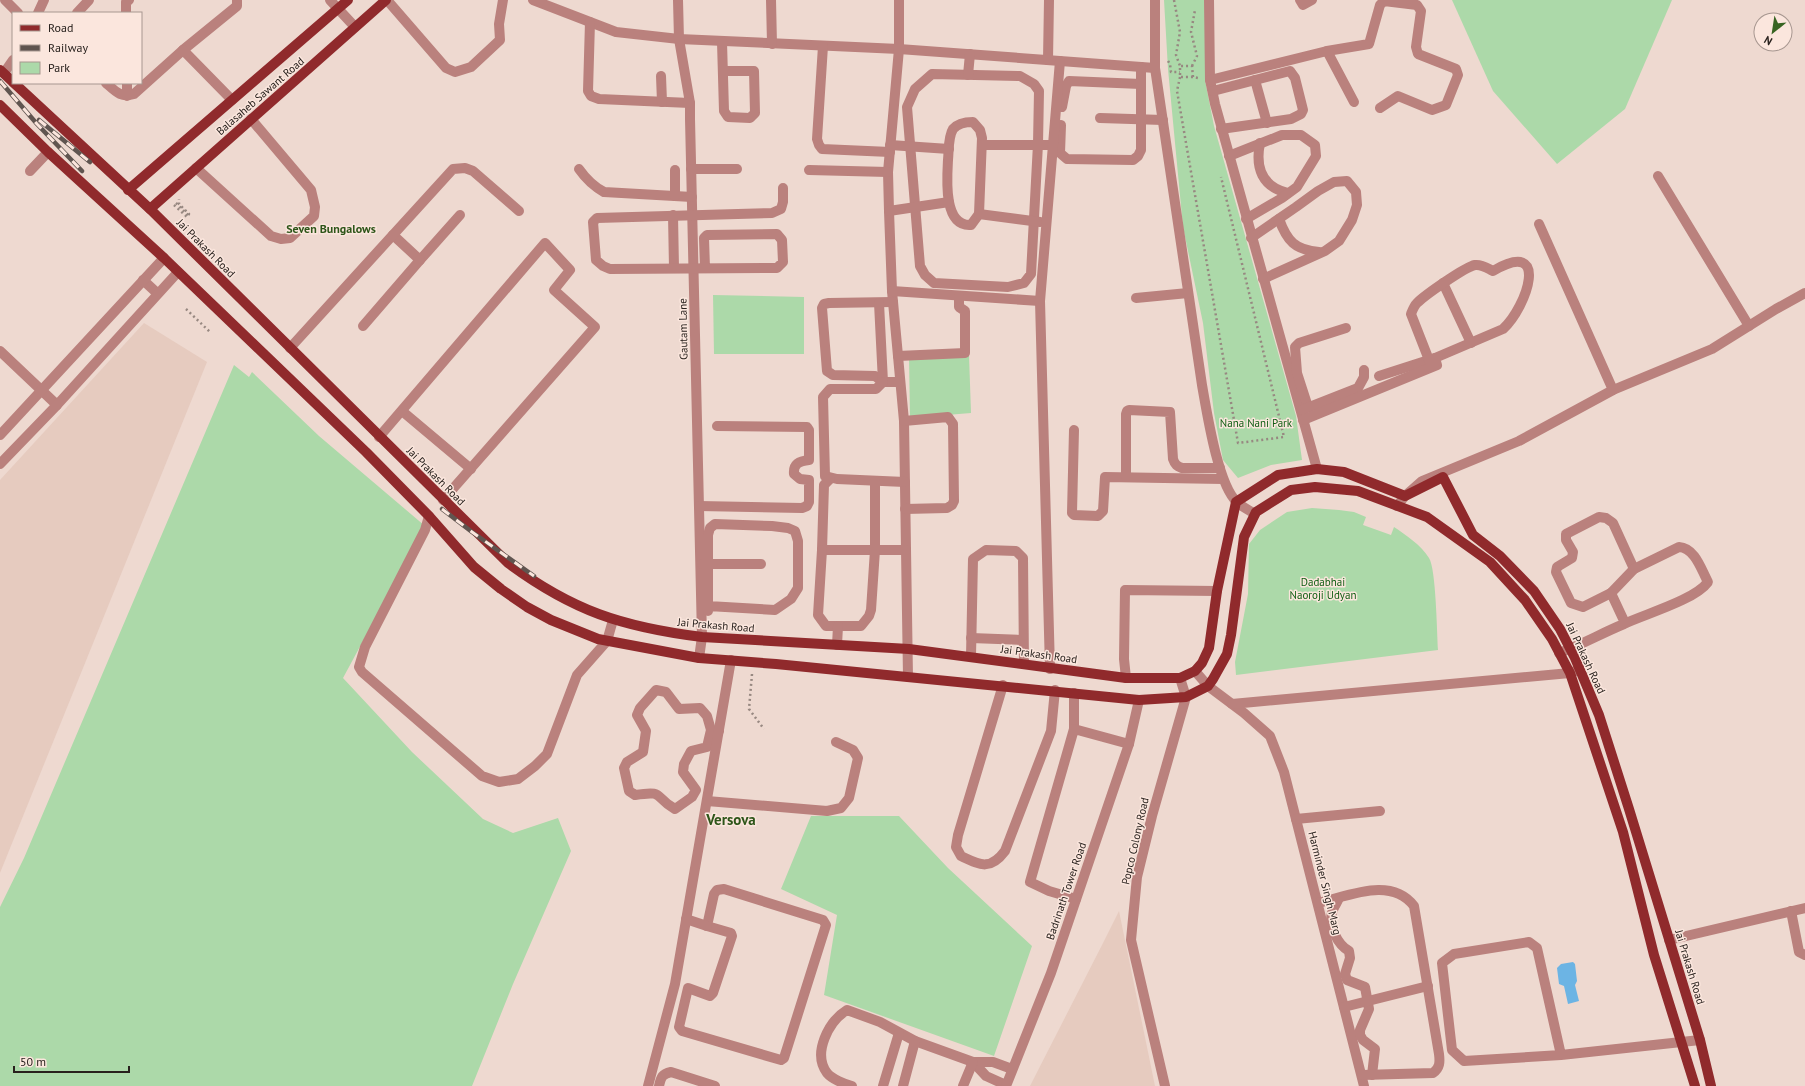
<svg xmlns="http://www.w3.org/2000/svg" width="1805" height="1086" font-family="'PT Sans',sans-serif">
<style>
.built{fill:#e6cbbf}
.green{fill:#acd9a9}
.water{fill:#6cb4e4}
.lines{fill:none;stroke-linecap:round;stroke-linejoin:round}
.path{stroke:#978881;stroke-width:2.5;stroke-dasharray:2 3;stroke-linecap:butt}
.minor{stroke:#ba817d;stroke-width:10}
.major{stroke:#902a2c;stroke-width:10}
.rail-casing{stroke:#605550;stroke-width:4.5}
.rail{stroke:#fbe6dd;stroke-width:3;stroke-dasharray:9;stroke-linecap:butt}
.labels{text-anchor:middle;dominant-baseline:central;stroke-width:3;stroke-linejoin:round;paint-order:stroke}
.street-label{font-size:11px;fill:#28211d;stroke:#fbe6dd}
.park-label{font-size:11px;fill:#0d5d11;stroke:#fbe6dd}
.neighbourhood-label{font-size:12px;font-weight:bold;fill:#2d5519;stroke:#fbe6dd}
.district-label{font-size:15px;font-weight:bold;fill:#2d5519;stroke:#fbe6dd}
</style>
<rect width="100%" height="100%" fill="#eed9d0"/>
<g class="built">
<polygon points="144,323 207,362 0,873 0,480"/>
<polygon points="1119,911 1155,1086 1030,1086 1101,947"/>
</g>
<g class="green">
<polygon points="1164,0 1206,0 1205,80 1214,126 1296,416 1302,460 1271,465 1238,478 1223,460 1214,413 1203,323 1183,227 1168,69"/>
<polygon points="1452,0 1672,0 1625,109 1557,164 1493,91"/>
<polygon points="713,295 804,297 804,354 714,354"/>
<polygon points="969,355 971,413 910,418 909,356"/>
<polygon points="234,365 249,377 252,372 319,436 425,526 343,678 412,752 483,819 513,833 558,818 571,851 513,984 472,1086 0,1086 0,907 24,858"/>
<path d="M 1312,508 L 1339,510 L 1354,512 L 1366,517 L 1363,525 L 1391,535 L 1394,527 C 1406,535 1421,545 1429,558 C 1436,568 1437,634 1438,650 L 1236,675 L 1235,662 L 1248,594 L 1249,544 L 1260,530 L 1287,512 Z"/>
<polygon points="811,816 899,816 948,868 1032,946 994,1056 824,995 837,915 781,889"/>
</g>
<polygon class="water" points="1573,962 1575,964 1577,981 1575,985 1579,1001 1568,1004 1564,986 1559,984 1557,968 1561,964"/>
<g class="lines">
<g class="path">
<polyline points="1174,0 1180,32 1176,55 1180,66"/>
<polyline points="1168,61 1170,64 1171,72 1180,72"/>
<polyline points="1192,66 1197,56 1191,32 1195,10"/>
<polyline points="1180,77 1177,91 1238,443 1284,437 1221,177"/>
<polyline points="1193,77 1192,66 1180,66 1180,77 1193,77 1198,78"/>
<polyline points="176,203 188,215"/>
<polyline points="174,205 187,217 189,214 179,204 179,199"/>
<polyline points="186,309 210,332"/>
<polyline points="752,674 749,709 764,729"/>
</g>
<g class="minor">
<polyline points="5,0 18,13"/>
<polyline points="330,0 355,27"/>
<polyline points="387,0 446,68 455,72 471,67 500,40 499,24 503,0"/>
<polyline points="533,0 616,32 679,39 899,49 1155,68"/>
<polyline points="678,0 679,39 690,103 690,119 702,637 699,658"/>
<polyline points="771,0 772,44"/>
<polyline points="899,0 899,49 888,172 889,211 892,291 904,421 908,677"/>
<path d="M 1155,0 L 1155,68 L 1202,385 C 1207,413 1218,485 1237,502 C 1242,507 1249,510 1255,514"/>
<polyline points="1209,0 1210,80 1215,104 1317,469"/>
<polyline points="1300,0 1303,5 1312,0"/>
<polyline points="38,13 44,0"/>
<polyline points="77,13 89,0"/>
<polyline points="126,13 126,2 129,0"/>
<polyline points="590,22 588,91 591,96 599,99 690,103"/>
<polyline points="722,42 724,111 728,117 750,118 755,113 754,71 723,71"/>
<polyline points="823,46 817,139 819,145 822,149 890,152"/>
<polyline points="183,50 237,6 237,0"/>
<polyline points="1327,51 1354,102"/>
<polyline points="1048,60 1049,0"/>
<polyline points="4,73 13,60"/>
<polygon points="932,74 1020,76 1034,84 1039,91 1038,144 1031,274 1024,283 1008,287 934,283 925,275 920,266 907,107 915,89"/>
<polyline points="968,75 970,54"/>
<polyline points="661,76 662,102"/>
<polyline points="1210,80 1327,51 1369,44 1380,5 1384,1 1417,5 1421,11 1416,47 1418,54 1456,69 1458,75 1446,105 1432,110 1398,96 1380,108"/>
<polyline points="1255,80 1267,123"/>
<path d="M 106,83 C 116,92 121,98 134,94 L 183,50 L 232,100"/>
<polyline points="127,83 127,96"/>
<polyline points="1213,91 1290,71 1295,78 1303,110 1301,114 1291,119 1221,129"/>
<polyline points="1062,107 1066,86 1069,81 1141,84"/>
<polyline points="1100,118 1163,120"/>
<path d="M 973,122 L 980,130 L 982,138 L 979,214 L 971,225 C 943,227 947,178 948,160 C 949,150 948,137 953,129 C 958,123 966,122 973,122 Z"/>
<polyline points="1061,125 1060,153 1067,159 1133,160 1138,156 1141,150 1141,67"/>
<path d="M 1260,143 C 1255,168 1262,187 1288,193"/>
<polyline points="890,145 949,149"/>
<polyline points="982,145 1053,145"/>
<polyline points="1229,156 1282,135 1301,135 1315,145 1316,156 1297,187 1282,198 1246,219"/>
<polyline points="196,168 271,236 281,239 290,238 314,216 315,207 311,190 251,119"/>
<path d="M 579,169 C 586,179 593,186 604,192 L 692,197"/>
<polyline points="691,169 737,169"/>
<polyline points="809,170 888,172"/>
<polyline points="30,171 48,152"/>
<polyline points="1658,176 1749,326"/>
<polyline points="675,196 675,170"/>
<polyline points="889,211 949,202"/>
<polyline points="979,214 1040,222"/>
<polyline points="673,215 674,268"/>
<path d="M 1279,219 C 1287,241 1295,250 1319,252"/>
<polyline points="1539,224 1613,390"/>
<polyline points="393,235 420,260 460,215"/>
<polyline points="1251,238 1296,207 1318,191 1334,182 1347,181 1356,192 1357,205 1352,220 1339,241 1325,251 1263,279"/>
<polyline points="705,268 704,238 707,235 777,234 782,240 783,262 777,268 610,269 603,266 596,260 593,222 597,218 772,213 781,209 783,202 783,188"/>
<polyline points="143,280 157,293"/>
<polyline points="1443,283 1471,343"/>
<polyline points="892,291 1040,301"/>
<polyline points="1136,298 1188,293"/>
<polyline points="893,302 829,303 824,304 822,308 827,371 833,375 875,376 883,382 900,382"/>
<polyline points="879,303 883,382"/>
<polyline points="363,326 420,260"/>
<polyline points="290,348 453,169 465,168 473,171 519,211"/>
<polyline points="0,351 57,405"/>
<polyline points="898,356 965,353 965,311 959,307 959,296"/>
<polyline points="1379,376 1435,358"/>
<polyline points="883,382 876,389 830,389 823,397 825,476 837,479 905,482"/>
<polyline points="1308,407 1297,373 1295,347 1299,343 1346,328"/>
<polyline points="1302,410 1358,388 1364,377 1364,370"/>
<polyline points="402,411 471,469"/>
<path d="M 1303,420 L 1437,365 L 1435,358 L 1503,329 C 1527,307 1551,237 1493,271 C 1487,268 1482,264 1475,265 C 1465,267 1425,295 1417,303 C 1414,306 1413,309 1411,314 L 1429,360"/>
<polyline points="904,421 948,417 953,424 954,501 952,505 947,508 905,509"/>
<polyline points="1074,430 1072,513 1074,515 1098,516 1103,511 1105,477 1223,479"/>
<polyline points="0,435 164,258"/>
<polyline points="379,437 545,243 570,270 554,290 595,327 443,500"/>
<polyline points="0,464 57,405 178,272"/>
<path d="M 1126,477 L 1126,414 L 1127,411 L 1129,410 L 1170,412 L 1173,459 C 1175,465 1177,466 1182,468 L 1220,468"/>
<polyline points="830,479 824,485 822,550 906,550"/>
<path d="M 699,506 L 802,508 L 807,506 L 809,502 L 809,480 L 800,479 L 794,474 C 793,464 799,461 809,460 L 809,430 L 807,427 L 717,426"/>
<polyline points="1397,506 1405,496 1422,481 1519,441 1613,390 1712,349 1776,309 1805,293"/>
<polyline points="429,516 425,530 365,647 359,667 362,672 482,776 499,782 518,779 535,766 547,754 577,675 607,641 613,620"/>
<polyline points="822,550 818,615 826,626 861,626 869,616 871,610 875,550 875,481"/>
<polyline points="702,564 761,564"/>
<polyline points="1611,593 1583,607 1571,603 1556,572 1557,567 1572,558 1573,552 1566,540 1566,534 1599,517 1606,518 1613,523 1634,569"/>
<polyline points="708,611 708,535 710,528 715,524 772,526 788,528 795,531 798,541 798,588 791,599 775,610 708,606"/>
<polyline points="971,638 1023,640"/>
<polyline points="837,645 838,626"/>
<path d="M 1559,653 C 1581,645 1602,633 1624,624 C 1645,614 1695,600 1708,582 C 1701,569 1695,548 1679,547 L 1634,569 L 1611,593 L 1625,623"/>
<polyline points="971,656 973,559 986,550 1016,551 1023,558 1024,664"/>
<polyline points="1050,669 1040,301 1060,61"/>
<polyline points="1195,671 1208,686 1244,713 1270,736 1284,772 1364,1086"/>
<polyline points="1126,678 1124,659 1125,590 1217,591"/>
<path d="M 1003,685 L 958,835 L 956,847 L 961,856 C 980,865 990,871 1005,851 L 1051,731 L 1055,690"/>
<polyline points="1074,693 1074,729"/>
<polyline points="1232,704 1570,673 1578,670"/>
<path d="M 711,730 L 707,747 L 691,751 L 684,764 L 683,772 L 696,790 L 692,797 L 675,809 C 653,797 666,790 635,795 L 629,791 L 624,768 L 627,762 L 643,752 L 646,731 L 637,715 L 640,708 L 656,690 L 666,692 L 679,709 L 700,708 L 707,716 L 711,730 L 719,731"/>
<polyline points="707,801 827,811 841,808 849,798 858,758 853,750 836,742"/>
<polyline points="1296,819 1380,811"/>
<polygon points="724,889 823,920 826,925 784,1058 781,1060 682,1031 679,1027 688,988 710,996 713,993 732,936 731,933 707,926 714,894 717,890"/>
<path d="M 1339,898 C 1337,903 1333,908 1332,913 C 1328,926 1338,945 1349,951 L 1350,958 L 1345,974 L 1347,980 L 1365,987 L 1369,1009 L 1360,1030 L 1360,1035 L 1363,1040 L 1375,1049 L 1372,1075"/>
<polyline points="1076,899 1049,891 1030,882 1074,729 1129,744"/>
<path d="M 1318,903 C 1349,896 1391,876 1414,906 L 1439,1054 C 1440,1062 1440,1068 1433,1073 L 1362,1075"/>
<polyline points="1791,911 1799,952 1805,955"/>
<polyline points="686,919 707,926"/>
<polyline points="1669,940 1805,908"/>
<polyline points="1344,1007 1428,986"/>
<polyline points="1561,1055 1537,948 1529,942 1454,954 1442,963 1452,1050 1464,1061 1561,1055 1700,1040"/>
<polyline points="973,1062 986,1076 1006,1085"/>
<polyline points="648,1086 675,984 731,660"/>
<path d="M 659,1086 C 661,1077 662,1074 671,1072 L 715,1086"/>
<path d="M 852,1086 C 844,1084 832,1079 827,1073 C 812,1053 829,1021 847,1010 L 880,1022 L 915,1041 L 973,1062 L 993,1062 L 1012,1069"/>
<polyline points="883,1086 899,1033"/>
<polyline points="903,1086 915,1041"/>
<polyline points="963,1086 973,1062"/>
<polyline points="1006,1086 1051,973 1129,744 1139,700"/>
<polyline points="1165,1086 1131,940 1137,877 1152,816 1186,697 1180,678"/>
</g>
<g class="major">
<polyline points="0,70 13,82"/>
<path d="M 14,83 L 150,209 L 508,563 C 573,611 622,627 702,637 L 909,649 L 1126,678 L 1180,678 L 1195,671 L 1202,663 L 1209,648 L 1217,591 L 1236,502 L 1278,475 L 1317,469 L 1344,472 L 1405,496 L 1443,477 L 1473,535 L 1500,556 L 1534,591 L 1560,629 L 1575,658 L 1599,715 L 1629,809 L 1700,1040 L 1711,1086"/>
<polyline points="0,105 48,152 164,258 366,452 429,516 474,567 501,589 527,607 551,620 598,639 699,658 776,664 1139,700 1186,697 1208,686 1213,679 1227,654 1231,635 1244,537 1256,512 1291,490 1315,487 1358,491 1427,517 1490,562 1525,600 1552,639 1570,673 1623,832 1654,955 1695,1086"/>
<polyline points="128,190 348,0"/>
<polyline points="150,209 386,0"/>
</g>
<g class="rail-casing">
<g id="rail">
<polyline points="0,81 37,124 82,171"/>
<polyline points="39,120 90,162"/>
<polyline points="442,509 472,532 534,576"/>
</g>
</g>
<use href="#rail" class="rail"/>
</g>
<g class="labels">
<g class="street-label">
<text transform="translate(260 96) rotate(-41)">Balasaheb Sawant Road</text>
<text transform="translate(206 248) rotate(45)">Jai Prakash Road</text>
<text transform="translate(683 329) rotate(-91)">Gautam Lane</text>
<text transform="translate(436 476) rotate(45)">Jai Prakash Road</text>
<text transform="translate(716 625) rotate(5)">Jai Prakash Road</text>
<text transform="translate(1039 654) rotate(8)">Jai Prakash Road</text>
<text transform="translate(1586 658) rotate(65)">Jai Prakash Road</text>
<text transform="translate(1135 841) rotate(-77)">Popco Colony Road</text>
<text transform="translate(1325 883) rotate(76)">Harminder Singh Marg</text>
<text transform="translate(1066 891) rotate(-71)">Badrinath Tower Road</text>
<text transform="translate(1690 967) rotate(73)">Jai Prakash Road</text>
</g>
<g class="park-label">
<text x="1256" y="423">Nana Nani Park</text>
<text x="1323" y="582">Dadabhai<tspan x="1323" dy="13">Naoroji Udyan</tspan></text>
</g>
<g class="neighbourhood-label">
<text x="331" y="228">Seven Bungalows</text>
</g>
<g class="district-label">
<text x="731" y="819">Versova</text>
</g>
</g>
<rect x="12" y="12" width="130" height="72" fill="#fbe6dd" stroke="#a79790"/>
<rect x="20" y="25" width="20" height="6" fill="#902a2c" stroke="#a79790"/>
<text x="48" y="32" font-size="12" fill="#28211d">Road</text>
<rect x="20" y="45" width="20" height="6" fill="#605550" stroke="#a79790"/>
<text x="48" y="52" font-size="12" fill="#28211d">Railway</text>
<rect x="20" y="62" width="20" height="12" fill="#acd9a9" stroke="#a79790"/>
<text x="48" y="72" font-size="12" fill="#28211d">Park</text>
<g transform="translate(1773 32) rotate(210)"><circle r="19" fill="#fbe6dd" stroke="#a79790"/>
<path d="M0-3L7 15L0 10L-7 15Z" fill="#386422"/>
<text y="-6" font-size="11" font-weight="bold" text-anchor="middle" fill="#28211d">N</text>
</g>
<path d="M14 1066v6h115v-6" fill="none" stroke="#28211d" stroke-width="2"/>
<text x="20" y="1066" font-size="12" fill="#28211d" stroke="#fbe6dd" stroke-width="3" paint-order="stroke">50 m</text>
</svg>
